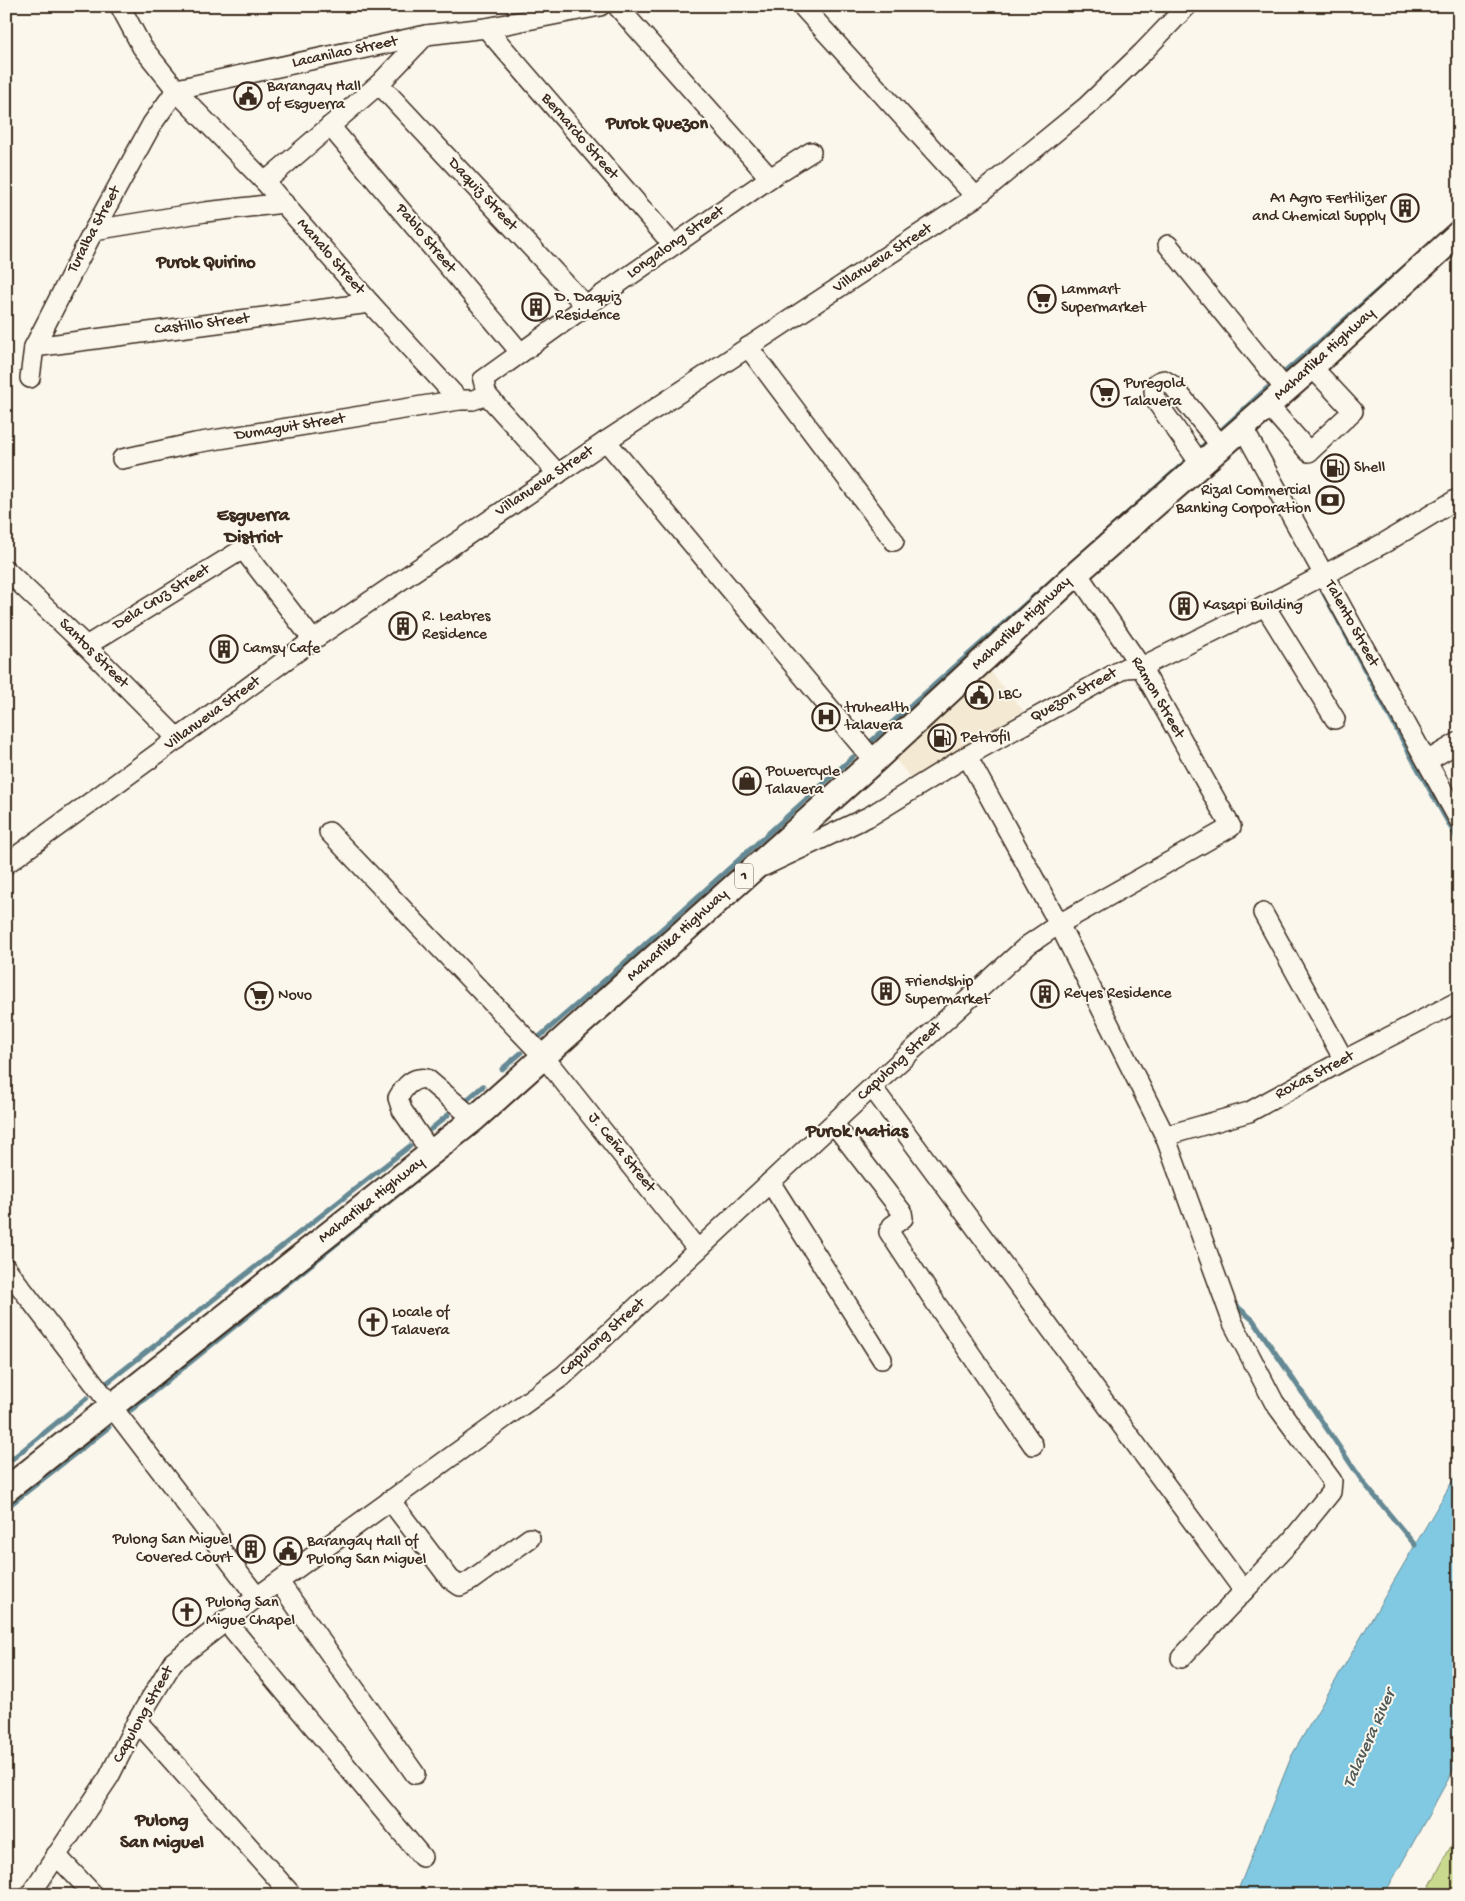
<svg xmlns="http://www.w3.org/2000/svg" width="1465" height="1901" font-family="'Gochi Hand',sans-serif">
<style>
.built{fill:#f4ead4}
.green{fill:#c9da8f;stroke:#828256}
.water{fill:#81c9e2;stroke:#658994}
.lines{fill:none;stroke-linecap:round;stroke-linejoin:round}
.stream{stroke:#658994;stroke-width:5}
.minor-casing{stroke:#3b2a1e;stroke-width:22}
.major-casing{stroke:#3b2a1e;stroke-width:28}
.minor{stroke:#fbf7ec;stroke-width:19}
.major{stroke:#fbf7ec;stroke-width:24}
.labels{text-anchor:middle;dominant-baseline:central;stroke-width:4;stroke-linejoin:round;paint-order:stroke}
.shield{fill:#fbf7ec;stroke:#75685c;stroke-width:1}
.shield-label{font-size:15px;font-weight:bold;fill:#3b2a1e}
.street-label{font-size:16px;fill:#3b2a1e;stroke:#fbf7ec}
.poi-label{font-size:16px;fill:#3b2a1e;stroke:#fbf7ec;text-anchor:start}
.neighbourhood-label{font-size:18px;font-weight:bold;fill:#3b2a1e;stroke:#fbf7ec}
.water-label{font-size:18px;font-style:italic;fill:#505a59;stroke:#fbf7ec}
.quarter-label{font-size:19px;font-weight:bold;fill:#3b2a1e;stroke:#fbf7ec}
</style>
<rect width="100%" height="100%" fill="#fbf7ec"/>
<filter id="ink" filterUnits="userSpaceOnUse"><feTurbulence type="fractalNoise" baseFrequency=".02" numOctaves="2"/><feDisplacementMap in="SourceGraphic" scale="10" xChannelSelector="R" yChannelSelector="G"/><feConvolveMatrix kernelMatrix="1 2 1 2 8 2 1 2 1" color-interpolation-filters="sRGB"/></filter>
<g filter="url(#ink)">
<polygon class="built" points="990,671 1024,711 911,778 894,758"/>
<polygon class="green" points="1459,1831 1459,1895 1425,1895"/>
<polygon class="water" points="1456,1475 1459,1475 1459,1760 1384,1895 1236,1895 1292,1755"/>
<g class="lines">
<g class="stream">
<polyline points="1450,226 1459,218"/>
<polyline points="1285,372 1407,265"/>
<polyline points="1220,431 1267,388"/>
<polyline points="1201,448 1206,443"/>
<polyline points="1322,590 1412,758 1459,842"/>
<polyline points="869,743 1186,461"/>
<polyline points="538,1038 613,973 853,757"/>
<polyline points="502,1069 521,1053"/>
<polyline points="468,1099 483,1086"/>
<polyline points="431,1129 448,1115"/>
<polyline points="1232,1302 1253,1320 1363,1482 1415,1545"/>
<polyline points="108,1382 410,1146"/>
<polyline points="131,1410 459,1145"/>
<polyline points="6,1464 87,1398"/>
<polyline points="6,1508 109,1427"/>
</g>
<g class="minor-casing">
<g id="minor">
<polyline points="120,6 142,47 183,98 265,182 370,303 459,400 473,400 487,395 558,474"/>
<polyline points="617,6 770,178"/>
<polyline points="802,6 976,197"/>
<polyline points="486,28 673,245"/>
<polyline points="379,84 586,306"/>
<polyline points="330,126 520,352"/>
<polyline points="265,182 379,84 426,35 486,28 600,6"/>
<polyline points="94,230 205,212 284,203"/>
<polyline points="1168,245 1286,390"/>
<polyline points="34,347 370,303"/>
<polyline points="748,347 894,541"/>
<polyline points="30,378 34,347 94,230 152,124 177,89 426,35"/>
<polyline points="487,395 483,380 586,306 770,178 811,152"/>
<polyline points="1268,405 1309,452 1353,411 1312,367"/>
<polyline points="1243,428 1459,820"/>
<polyline points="606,441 874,761"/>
<polyline points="122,459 195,443 459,400"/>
<path d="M 1201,465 L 1156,401 C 1153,392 1152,382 1164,380 L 1172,385 L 1222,447"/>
<polyline points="6,570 86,646 178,739"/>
<polyline points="1265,606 1335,719"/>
<polyline points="86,646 243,549 313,640"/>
<polyline points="967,756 1059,924 1165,1136 1233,1323 1274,1402 1332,1481 1331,1492 1292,1540 1181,1658"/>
<polyline points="1427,761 1459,742"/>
<polyline points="329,832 544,1057 697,1249"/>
<polyline points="6,864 313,640 606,441 976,197 1087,106 1142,53 1187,6"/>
<polyline points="764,866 870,816 967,756 1125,668 1141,667 1265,606 1386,542 1459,498"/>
<polyline points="1263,913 1344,1060"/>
<polyline points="872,1087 1244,1591"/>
<polyline points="834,1124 902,1212 903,1218 892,1226 889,1232 935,1302 1033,1445"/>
<polyline points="1165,1136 1249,1112 1344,1060 1459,1001"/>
<path d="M 432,1154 L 402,1110 L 398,1098 C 404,1087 413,1076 427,1079 L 474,1119"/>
<polyline points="770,1182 882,1359"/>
<polyline points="6,1268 257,1597"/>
<polyline points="390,1500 450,1579 460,1586 470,1581 530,1538"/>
<polyline points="279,1582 415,1774"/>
<polyline points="225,1620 422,1857"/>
<polyline points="137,1721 292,1895"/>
<polyline points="56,1855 94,1895"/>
<polyline points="30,1895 109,1777 137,1721 173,1662 257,1597 564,1375 872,1087 1028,945 1059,924 1231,827 1141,667 1077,573"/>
</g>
</g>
<g class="major-casing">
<polyline id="major" points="6,1490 474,1119 874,761 1077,573 1312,367 1459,233"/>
</g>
<use href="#minor" class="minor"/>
<use href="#major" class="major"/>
</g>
</g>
<defs>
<g id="civic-ring" transform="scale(1.4375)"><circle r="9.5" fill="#fbf7ec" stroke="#3b2a1e" stroke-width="1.5"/><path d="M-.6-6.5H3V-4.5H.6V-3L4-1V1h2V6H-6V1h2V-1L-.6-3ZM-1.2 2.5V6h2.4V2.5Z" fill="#3b2a1e"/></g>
<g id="building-ring" transform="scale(1.4375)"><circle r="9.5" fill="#fbf7ec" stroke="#3b2a1e" stroke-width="1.5"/><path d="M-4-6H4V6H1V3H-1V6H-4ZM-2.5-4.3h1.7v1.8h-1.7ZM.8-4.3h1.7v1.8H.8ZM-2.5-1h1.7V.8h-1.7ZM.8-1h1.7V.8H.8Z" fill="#3b2a1e"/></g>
<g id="supermarket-ring" transform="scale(1.4375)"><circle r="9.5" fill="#fbf7ec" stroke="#3b2a1e" stroke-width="1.5"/><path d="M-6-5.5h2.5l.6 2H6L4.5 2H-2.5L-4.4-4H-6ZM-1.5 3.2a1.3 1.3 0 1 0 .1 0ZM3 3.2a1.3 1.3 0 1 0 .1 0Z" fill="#3b2a1e"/></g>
<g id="fuel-ring" transform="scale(1.4375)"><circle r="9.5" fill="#fbf7ec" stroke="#3b2a1e" stroke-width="1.5"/><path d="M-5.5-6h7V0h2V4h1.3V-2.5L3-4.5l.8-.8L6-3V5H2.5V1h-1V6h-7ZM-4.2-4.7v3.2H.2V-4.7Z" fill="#3b2a1e"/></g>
<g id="bank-ring" transform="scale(1.4375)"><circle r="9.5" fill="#fbf7ec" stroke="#3b2a1e" stroke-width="1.5"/><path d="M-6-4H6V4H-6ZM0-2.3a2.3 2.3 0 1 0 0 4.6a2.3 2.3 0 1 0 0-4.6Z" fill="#3b2a1e"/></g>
<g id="hospital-ring" transform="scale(1.4375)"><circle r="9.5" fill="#fbf7ec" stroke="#3b2a1e" stroke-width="1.5"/><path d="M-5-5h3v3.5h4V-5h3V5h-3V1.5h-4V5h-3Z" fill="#3b2a1e"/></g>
<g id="shop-ring" transform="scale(1.4375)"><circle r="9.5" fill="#fbf7ec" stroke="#3b2a1e" stroke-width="1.5"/><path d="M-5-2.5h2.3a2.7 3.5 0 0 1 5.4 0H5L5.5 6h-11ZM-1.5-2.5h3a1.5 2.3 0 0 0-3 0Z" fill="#3b2a1e"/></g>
<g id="church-ring" transform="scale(1.4375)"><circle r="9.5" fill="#fbf7ec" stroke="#3b2a1e" stroke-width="1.5"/><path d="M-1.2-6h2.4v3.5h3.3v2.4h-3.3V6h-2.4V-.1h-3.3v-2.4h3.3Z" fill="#3b2a1e"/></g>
</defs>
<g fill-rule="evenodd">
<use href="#civic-ring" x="248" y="96"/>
<use href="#building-ring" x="1405" y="208"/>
<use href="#supermarket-ring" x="1042" y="299"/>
<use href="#building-ring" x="536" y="307"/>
<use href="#supermarket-ring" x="1105" y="393"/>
<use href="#fuel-ring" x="1335" y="468"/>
<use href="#bank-ring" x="1330" y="500"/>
<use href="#building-ring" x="1184" y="606"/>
<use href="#building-ring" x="403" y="626"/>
<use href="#building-ring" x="224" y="649"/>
<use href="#civic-ring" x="979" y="695"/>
<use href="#hospital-ring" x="826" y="717"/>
<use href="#fuel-ring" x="942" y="738"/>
<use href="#shop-ring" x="747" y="781"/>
<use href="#building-ring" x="886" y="991"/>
<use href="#building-ring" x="1045" y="994"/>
<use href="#supermarket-ring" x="259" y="996"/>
<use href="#church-ring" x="373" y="1322"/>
<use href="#building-ring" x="251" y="1549"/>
<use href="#civic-ring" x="288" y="1551"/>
<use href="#church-ring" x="187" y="1612"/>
</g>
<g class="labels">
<rect class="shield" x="735" y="863.5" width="18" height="25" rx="4"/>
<g class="shield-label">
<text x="744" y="876">1</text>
</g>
<g class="street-label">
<text transform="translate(345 53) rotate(-12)">Lacanilao Street</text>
<text transform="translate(579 137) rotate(49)">Bernardo Street</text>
<text transform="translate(482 195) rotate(47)">Daquiz Street</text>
<text transform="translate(95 230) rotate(-62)">Turalba Street</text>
<text transform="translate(425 239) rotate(50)">Pablo Street</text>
<text transform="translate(676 243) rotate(-35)">Longalong Street</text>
<text transform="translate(330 257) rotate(49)">Manalo Street</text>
<text transform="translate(883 259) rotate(-33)">Villanueva Street</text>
<text transform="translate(202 325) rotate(-7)">Castillo Street</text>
<text transform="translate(1325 355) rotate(-42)">Maharlika Highway</text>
<text transform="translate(290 428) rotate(-9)">Dumaguit Street</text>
<text transform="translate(545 482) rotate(-34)">Villanueva Street</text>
<text transform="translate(162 598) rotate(-32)">Dela Cruz Street</text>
<text transform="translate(1022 624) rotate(-43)">Maharlika Highway</text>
<text transform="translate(1351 624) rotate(61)">Talento Street</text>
<text transform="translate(93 654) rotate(45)">Santos Street</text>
<text transform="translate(1074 696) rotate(-29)">Quezon Street</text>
<text transform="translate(1157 698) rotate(60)">Ramon Street</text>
<text transform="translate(213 714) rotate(-36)">Villanueva Street</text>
<text transform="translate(678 936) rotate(-42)">Maharlika Highway</text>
<text transform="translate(900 1062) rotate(-43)">Capulong Street</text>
<text transform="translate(1315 1076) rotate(-28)">Roxas Street</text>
<text transform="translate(621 1153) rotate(51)">J. Ceña Street</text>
<text transform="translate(372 1201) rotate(-38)">Maharlika Highway</text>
<text transform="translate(603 1338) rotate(-42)">Capulong Street</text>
<text transform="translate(144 1715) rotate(-61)">Capulong Street</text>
</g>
<g class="poi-label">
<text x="267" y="87">Barangay Hall<tspan x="267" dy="18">of Esguerra</tspan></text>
<text x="1386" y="199" text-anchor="end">A1 Agro Fertilizer<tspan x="1386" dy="18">and Chemical Supply</tspan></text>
<text x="1061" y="290">Lammart<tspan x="1061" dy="18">Supermarket</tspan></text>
<text x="555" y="298">D. Daquiz<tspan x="555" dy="18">Residence</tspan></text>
<text x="1124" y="384">Puregold<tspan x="1124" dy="18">Talavera</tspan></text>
<text x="1354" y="468">Shell</text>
<text x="1311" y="491" text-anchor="end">Rizal Commercial<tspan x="1311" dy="18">Banking Corporation</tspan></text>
<text x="1203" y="606">Kasapi Building</text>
<text x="422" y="617">R. Leabres<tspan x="422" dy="18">Residence</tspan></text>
<text x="243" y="649">Camsy Cafe</text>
<text x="998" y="695">LBC</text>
<text x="845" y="708">truhealth<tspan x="845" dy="18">talavera</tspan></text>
<text x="961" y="738">Petrofil</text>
<text x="766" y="772">Powercycle<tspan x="766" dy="18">Talavera</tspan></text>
<text x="905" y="982">Friendship<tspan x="905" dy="18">Supermarket</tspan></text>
<text x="1064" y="994">Reyes Residence</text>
<text x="278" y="996">Novo</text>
<text x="392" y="1313">Locale of<tspan x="392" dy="18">Talavera</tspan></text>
<text x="232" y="1540" text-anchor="end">Pulong San Miguel<tspan x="232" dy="18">Covered Court</tspan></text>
<text x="307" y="1542">Barangay Hall of<tspan x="307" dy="18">Pulong San Miguel</tspan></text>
<text x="206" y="1603">Pulong San<tspan x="206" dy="18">Migue Chapel</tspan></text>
</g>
<g class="neighbourhood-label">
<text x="657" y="124">Purok Quezon</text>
<text x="206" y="263">Purok Quirino</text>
</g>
<g class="water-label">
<text transform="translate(1370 1739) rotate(-66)">Talavera River</text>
</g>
<g class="quarter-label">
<text x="253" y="516">Esguerra<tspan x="253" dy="22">District</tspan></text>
<text x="857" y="1132">Purok Matias</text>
<text x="162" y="1821">Pulong<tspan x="162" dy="22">San Miguel</tspan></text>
</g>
</g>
<rect width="1465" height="1901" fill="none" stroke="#fbf7ec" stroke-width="25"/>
<rect x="12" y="12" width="1440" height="1876" fill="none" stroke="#3b2a1e" stroke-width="2" filter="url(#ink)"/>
</svg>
